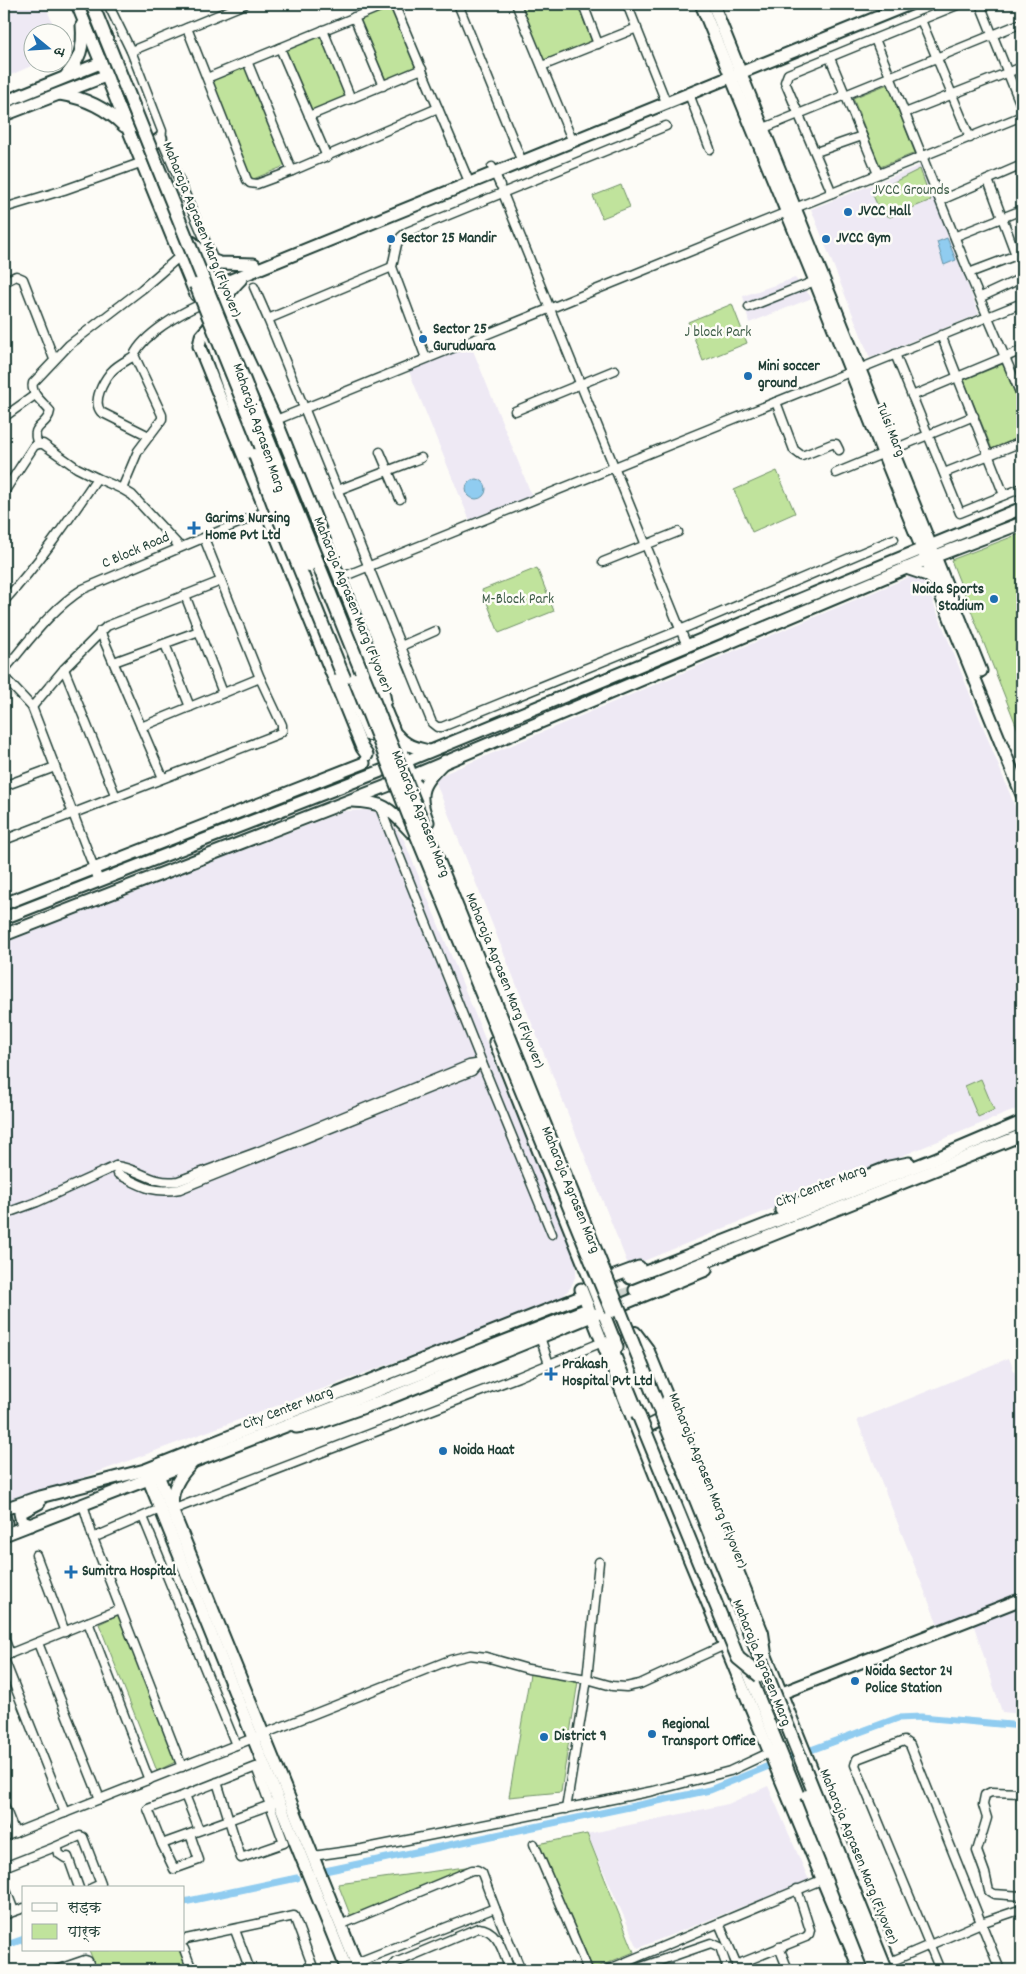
<svg xmlns="http://www.w3.org/2000/svg" width="1026" height="1974" font-family="Dekko,'Playpen Sans Deva',sans-serif">
<style>
.built{fill:#eee9f4}
.park{fill:#c0e39c;stroke:#709068}
.water{fill:#90ccf0;stroke:#6393a5}
.lines{fill:none;stroke-linecap:round;stroke-linejoin:round}
.canal{stroke:#90ccf0;stroke-width:7}
.secondary-tunnel{stroke:#d1d6d0;stroke-width:11;stroke-dasharray:11 5.5;stroke-linecap:butt}
.street-casing{stroke:#1f3d34;stroke-width:11}
.secondary-casing{stroke:#1f3d34;stroke-width:15}
.primary-casing{stroke:#1f3d34;stroke-width:16}
.street{stroke:#fdfcf7;stroke-width:8}
.secondary{stroke:#fdfcf7;stroke-width:11}
.primary{stroke:#fdfcf7;stroke-width:12}
.primary-bridge-casing{stroke:#1f3d34;stroke-width:16;stroke-linecap:butt}
.primary-bridge{stroke:#fdfcf7;stroke-width:12}
.poi-dot{fill:#1f6fb2;stroke:#fdfcf7;stroke-width:2}
.labels{text-anchor:middle;dominant-baseline:central;stroke-width:5;stroke-linejoin:round;paint-order:stroke}
.park-label{font-size:15px;fill:#3f5e49;stroke:#fdfcf7}
.poi-label{font-size:15px;font-weight:bold;fill:#1f3d34;stroke:#fdfcf7;text-anchor:start}
.street-label{font-size:15px;fill:#1f3d34;stroke:#fdfcf7}
</style>
<rect width="100%" height="100%" fill="#fdfcf7"/>
<filter id="ink" filterUnits="userSpaceOnUse"><feTurbulence type="fractalNoise" baseFrequency=".02" numOctaves="2"/><feDisplacementMap in="SourceGraphic" scale="10" xChannelSelector="R" yChannelSelector="G"/><feConvolveMatrix kernelMatrix="1 2 1 2 8 2 1 2 1" color-interpolation-filters="sRGB"/></filter>
<g filter="url(#ink)">
<g class="built">
<polygon points="4,4 45,4 56,32 32,32 32,62 38,63 4,78"/>
<polygon points="921,165 979,314 870,358 811,209"/>
<polygon points="795,278 812,298 749,323 743,296"/>
<polygon points="470,343 532,496 470,521 408,369"/>
<polygon points="921,572 1022,824 1022,1107 629,1267 434,778"/>
<polygon points="371,810 388,818 404,840 576,1262 576,1275 571,1287 559,1301 4,1507 4,943 344,811"/>
<polygon points="1009,1358 1022,1391 1022,1591 938,1625 857,1420"/>
<polygon points="1022,1605 1022,1714 1002,1712 973,1623"/>
<polygon points="768,1786 809,1880 638,1948 587,1834 728,1804"/>
</g>
<g class="park">
<polygon points="520,4 577,4 592,42 543,62"/>
<polygon points="392,6 417,67 384,81 359,19"/>
<polygon points="321,34 347,97 311,112 285,49"/>
<polygon points="246,66 287,165 251,180 211,81"/>
<polygon points="888,84 915,153 880,167 853,98"/>
<polygon points="920,169 931,200 890,217 881,213 872,193"/>
<polygon points="621,185 630,207 602,218 593,196"/>
<polygon points="732,304 747,343 703,361 688,322"/>
<polygon points="1003,364 1022,411 1022,436 992,449 964,380"/>
<polygon points="777,471 795,513 752,532 734,490"/>
<polygon points="1022,533 1022,740 951,560"/>
<polygon points="537,568 554,611 499,633 482,590"/>
<polygon points="981,1079 994,1110 978,1117 965,1086"/>
<polygon points="118,1615 177,1761 157,1771 99,1624"/>
<polygon points="530,1674 578,1681 561,1792 509,1797"/>
<polygon points="587,1834 634,1952 593,1969 538,1844"/>
<polygon points="473,1866 351,1917 338,1884"/>
<polygon points="89,1950 180,1950 188,1970 97,1970"/>
</g>
<g class="water">
<polygon points="947,238 956,260 944,265 937,242"/>
<circle cx="476" cy="489" r="10"/>
</g>
<g class="lines">
<g class="canal">
<polyline points="781,1761 898,1718 921,1717 1022,1726"/>
<polyline points="325,1871 710,1790 771,1765"/>
<polyline points="184,1902 297,1878"/>
<polyline points="4,1946 24,1939"/>
</g>
<g class="secondary-tunnel">
<polyline points="578,1298 630,1278"/>
<polyline points="606,1301 635,1290"/>
</g>
<g class="street-casing">
<g id="street">
<polyline points="108,4 131,51 162,131 161,138 214,261"/>
<polyline points="394,4 467,177"/>
<polyline points="458,4 522,162"/>
<polyline points="516,4 570,135"/>
<polyline points="583,4 598,44"/>
<polyline points="627,4 664,97"/>
<polyline points="980,4 1022,108"/>
<polyline points="354,17 383,86"/>
<polyline points="921,20 970,138"/>
<polyline points="187,28 247,180 250,183 257,184 292,171 438,108"/>
<polyline points="323,30 351,99"/>
<polyline points="875,39 969,273 1022,397"/>
<polyline points="280,48 327,157"/>
<polyline points="131,51 245,4"/>
<polyline points="830,58 878,174"/>
<polyline points="247,61 292,171"/>
<polyline points="542,66 637,28"/>
<polyline points="207,78 387,4"/>
<polyline points="689,94 710,149"/>
<polyline points="905,113 1022,67"/>
<polyline points="309,116 422,69"/>
<polyline points="764,128 1022,23"/>
<polyline points="816,152 862,136"/>
<polyline points="492,167 500,185"/>
<polyline points="988,180 1016,255"/>
<polyline points="502,191 687,646"/>
<polyline points="832,193 785,82 788,74 960,4"/>
<polyline points="941,200 1022,165"/>
<polyline points="4,208 64,190 143,162"/>
<polyline points="795,208 1022,116"/>
<polyline points="956,236 1022,210"/>
<polyline points="969,273 1022,253"/>
<polyline points="4,282 16,276 23,279 54,359"/>
<polyline points="254,287 268,319 432,723 437,727 442,727 680,630 894,539"/>
<polyline points="981,297 1022,278"/>
<polyline points="749,307 815,281"/>
<polyline points="268,319 392,267"/>
<polyline points="941,335 1004,495"/>
<polyline points="895,354 960,513 1022,488"/>
<path d="M 134,356 C 126,361 117,365 111,372 C 103,382 92,401 101,412 L 149,436"/>
<polyline points="426,358 392,267 397,244 401,237 407,232 666,126"/>
<polyline points="859,369 1022,303"/>
<polyline points="912,396 1022,350"/>
<polyline points="776,402 794,450 802,456 832,444 836,444 839,450"/>
<polyline points="515,411 615,370"/>
<polyline points="4,417 35,395"/>
<polyline points="276,420 787,212"/>
<path d="M 38,444 C 29,424 48,427 50,411 C 44,403 30,394 33,383 L 69,345 L 142,289 L 180,256"/>
<polyline points="380,452 400,499"/>
<polyline points="836,473 974,416"/>
<polyline points="944,473 1022,442"/>
<path d="M 122,489 L 138,451 L 162,419 L 162,415 L 134,355 C 144,334 179,314 199,305"/>
<polyline points="338,490 421,458"/>
<polyline points="4,492 34,446 38,444 43,444 77,468 97,478"/>
<polyline points="603,562 678,532"/>
<polyline points="340,578 850,372"/>
<polyline points="185,595 223,693"/>
<path d="M 4,601 C 39,563 68,521 97,478 L 122,489 L 132,495 L 180,547"/>
<polyline points="100,631 163,778"/>
<polyline points="165,644 190,707"/>
<polyline points="401,646 435,631"/>
<polyline points="114,662 199,631"/>
<polyline points="64,669 116,797"/>
<path d="M 4,670 C 28,642 51,609 83,589 L 269,510"/>
<polyline points="4,677 32,707 99,881"/>
<polyline points="32,707 64,669 107,626 221,581"/>
<polyline points="141,727 260,678"/>
<polyline points="4,786 55,767"/>
<polyline points="379,805 482,1063 552,1234"/>
<polyline points="4,840 278,734 282,731 282,725 260,678 204,538"/>
<path d="M 116,1166 L 118,1174 C 142,1186 152,1194 180,1189 L 472,1071 L 477,1065"/>
<path d="M 4,1214 L 37,1202 L 116,1166 C 141,1169 151,1185 178,1181 L 257,1152 L 469,1065 L 482,1063"/>
<polyline points="540,1337 549,1364"/>
<polyline points="83,1504 93,1538"/>
<polyline points="160,1509 93,1538 182,1767"/>
<polyline points="172,1510 518,1377 605,1341"/>
<polyline points="143,1517 236,1745"/>
<polyline points="36,1555 65,1632"/>
<polyline points="88,1622 149,1780"/>
<polyline points="4,1638 10,1654"/>
<polyline points="38,1643 100,1799"/>
<polyline points="4,1656 120,1609"/>
<polyline points="4,1659 65,1813"/>
<polyline points="1022,1793 991,1792 985,1795 983,1805 987,1818 977,1851 985,1873 989,1891 994,1894 1022,1896"/>
<polyline points="185,1795 199,1830"/>
<polyline points="4,1805 15,1833"/>
<polyline points="566,1809 587,1679 599,1562"/>
<polyline points="190,1834 199,1860 174,1869 162,1844 273,1804"/>
<polyline points="4,1837 450,1660 470,1655 486,1657 528,1669 587,1679 612,1686 626,1687 640,1684 729,1643"/>
<path d="M 162,1844 L 148,1809 C 184,1796 220,1781 256,1767 L 284,1843 L 241,1858 L 217,1782"/>
<polyline points="534,1844 588,1970"/>
<polyline points="55,1847 80,1836 83,1837 101,1884 92,1888"/>
<polyline points="313,1856 362,1849 653,1791 730,1771 773,1751"/>
<polyline points="4,1867 55,1847 58,1849 59,1854 65,1858 68,1857 79,1888"/>
<polyline points="4,1885 14,1911"/>
<polyline points="4,1915 24,1908"/>
<polyline points="719,1923 739,1970"/>
<polyline points="340,1925 472,1870 477,1870 482,1873 495,1908 521,1970"/>
<polyline points="235,1930 250,1970"/>
<polyline points="184,1941 186,1939 294,1916 314,1970"/>
<polyline points="779,1947 788,1970"/>
<polyline points="184,1949 192,1970"/>
<polyline points="890,1962 981,1923 1022,1909"/>
<polyline points="356,1963 495,1908"/>
<polyline points="736,1965 806,1937 809,1934 810,1930 797,1889"/>
<polyline points="56,1970 85,1960 88,1961 92,1970"/>
<path d="M 389,1970 L 395,1963 L 478,1928 C 499,1929 503,1953 510,1970"/>
<polyline points="607,1970 826,1878"/>
<polyline points="633,1970 711,1943 720,1947 728,1970"/>
<polyline points="940,1970 855,1765 857,1759 904,1741 910,1745 1000,1970"/>
</g>
</g>
<g class="secondary-casing">
<g id="secondary">
<polyline points="77,4 196,295"/>
<polyline points="701,4 815,281 883,453 1022,795"/>
<polyline points="713,4 981,671"/>
<path d="M 66,76 C 80,58 84,49 82,25"/>
<path d="M 60,94 C 85,98 106,108 124,126"/>
<polyline points="4,102 108,60"/>
<polyline points="4,115 113,73"/>
<polyline points="152,145 161,138"/>
<polyline points="192,242 208,259 220,263 254,264"/>
<polyline points="204,266 276,420 381,681 385,701"/>
<polyline points="214,287 910,4"/>
<path d="M 225,310 C 225,296 231,289 241,279"/>
<polyline points="208,328 201,336 199,346 362,748 367,755"/>
<polyline points="211,338 255,464"/>
<polyline points="906,568 927,575 937,583"/>
<polyline points="390,721 421,799"/>
<path d="M 397,735 C 406,746 416,748 429,751"/>
<path d="M 351,801 C 385,802 389,808 411,832"/>
<path d="M 428,822 C 415,791 423,783 445,761"/>
<polyline points="4,904 364,763"/>
<polyline points="4,918 404,762 1022,508"/>
<polyline points="4,935 410,777 928,559 1022,523"/>
<polyline points="495,1042 617,1347"/>
<polyline points="781,1210 889,1167 909,1163"/>
<polyline points="612,1277 639,1267"/>
<polyline points="630,1278 937,1158 1022,1122"/>
<polyline points="581,1289 669,1510 860,1970"/>
<polyline points="635,1290 1022,1135"/>
<polyline points="623,1304 706,1270"/>
<polyline points="649,1426 668,1416"/>
<polyline points="296,1427 319,1423 387,1399 597,1314"/>
<polyline points="158,1475 359,1970"/>
<polyline points="148,1478 347,1970"/>
<path d="M 172,1505 C 172,1487 180,1476 192,1463"/>
<polyline points="4,1509 36,1498 145,1470 578,1298"/>
<polyline points="4,1515 6,1523 4,1527"/>
<polyline points="31,1525 22,1522 20,1513 39,1503"/>
<polyline points="4,1535 583,1311"/>
<polyline points="762,1646 893,1970"/>
<polyline points="745,1664 869,1970"/>
<polyline points="782,1693 1022,1599"/>
</g>
</g>
<g class="primary-casing">
<g id="primary">
<polyline points="352,630 392,728"/>
<polyline points="342,673 369,734"/>
<polyline points="635,1333 647,1349 668,1400"/>
<polyline points="614,1339 614,1355 638,1414"/>
</g>
</g>
<use href="#street" class="street"/>
<use href="#secondary" class="secondary"/>
<use href="#primary" class="primary"/>
<g class="primary-bridge-casing">
<g id="primary-bridge">
<polyline points="92,4 886,1970"/>
<polyline points="196,285 309,565"/>
<polyline points="255,455 275,508 342,673"/>
<polyline points="355,679 413,826 612,1311"/>
<polyline points="668,1400 762,1633 765,1654"/>
<polyline points="638,1414 738,1658 760,1676"/>
<polyline points="807,1796 876,1970"/>
</g>
</g>
<use href="#primary-bridge" class="primary-bridge"/>
</g>
</g>
<g class="poi-dot">
<circle cx="848" cy="212" r="5"/>
<circle cx="391" cy="239" r="5"/>
<circle cx="826" cy="239" r="5"/>
<circle cx="423" cy="339" r="5"/>
<circle cx="748" cy="376" r="5"/>
<path d="M191.5 520.5h5v5h5v5h-5v5h-5v-5h-5v-5h5z"/>
<circle cx="994" cy="599" r="5"/>
<path d="M548.5 1366.5h5v5h5v5h-5v5h-5v-5h-5v-5h5z"/>
<circle cx="443" cy="1451" r="5"/>
<path d="M68.5 1564.5h5v5h5v5h-5v5h-5v-5h-5v-5h5z"/>
<circle cx="855" cy="1681" r="5"/>
<circle cx="652" cy="1734" r="5"/>
<circle cx="544" cy="1737" r="5"/>
</g>
<g class="labels">
<g class="park-label">
<text x="911" y="191">JVCC Grounds</text>
<text x="718" y="333">J block Park</text>
<text x="518" y="600">M-Block Park</text>
</g>
<g class="poi-label">
<text x="858" y="212">JVCC Hall</text>
<text x="401" y="239">Sector 25 Mandir</text>
<text x="836" y="239">JVCC Gym</text>
<text x="433" y="330">Sector 25<tspan x="433" dy="17">Gurudwara</tspan></text>
<text x="758" y="367">Mini soccer<tspan x="758" dy="17">ground</tspan></text>
<text x="205" y="519">Garims Nursing<tspan x="205" dy="17">Home Pvt Ltd</tspan></text>
<text x="984" y="590" text-anchor="end">Noida Sports<tspan x="984" dy="17">Stadium</tspan></text>
<text x="562" y="1365">Prakash<tspan x="562" dy="17">Hospital Pvt Ltd</tspan></text>
<text x="453" y="1451">Noida Haat</text>
<text x="82" y="1572">Sumitra Hospital</text>
<text x="865" y="1672">Noida Sector 24<tspan x="865" dy="17">Police Station</tspan></text>
<text x="662" y="1725">Regional<tspan x="662" dy="17">Transport Office</tspan></text>
<text x="554" y="1737">District 9</text>
</g>
<g class="street-label">
<text transform="translate(201 230) rotate(68)">Maharaja Agrasen Marg (Flyover)</text>
<text transform="translate(258 428) rotate(71)">Maharaja Agrasen Marg</text>
<text transform="translate(890 430) rotate(68)">Tulsi Marg</text>
<text transform="translate(136 551) rotate(-23)">C Block Road</text>
<text transform="translate(352 605) rotate(68)">Maharaja Agrasen Marg (Flyover)</text>
<text transform="translate(420 814) rotate(68)">Maharaja Agrasen Marg</text>
<text transform="translate(504 981) rotate(68)">Maharaja Agrasen Marg (Flyover)</text>
<text transform="translate(821 1187) rotate(-21)">City Center Marg</text>
<text transform="translate(570 1190) rotate(68)">Maharaja Agrasen Marg</text>
<text transform="translate(288 1409) rotate(-21)">City Center Marg</text>
<text transform="translate(707 1481) rotate(68)">Maharaja Agrasen Marg (Flyover)</text>
<text transform="translate(761 1663) rotate(68)">Maharaja Agrasen Marg</text>
<text transform="translate(858 1857) rotate(68)">Maharaja Agrasen Marg (Flyover)</text>
</g>
</g>
<rect width="1026" height="1974" fill="none" stroke="#fdfcf7" stroke-width="20"/>
<rect x="10" y="10" width="1006" height="1954" fill="none" stroke="#1f3d34" stroke-width="2" filter="url(#ink)"/>
<rect x="22" y="1886" width="162" height="65" fill="#fdfcf7" stroke="#a4b0a9"/>
<rect x="32" y="1903" width="25" height="8" fill="#fdfcf7" stroke="#a4b0a9"/>
<text x="68" y="1912" font-size="15" fill="#1f3d34">सड़क</text>
<rect x="32" y="1924" width="25" height="15" fill="#c0e39c" stroke="#a4b0a9"/>
<text x="68" y="1936" font-size="15" fill="#1f3d34">पार्क</text>
<g transform="translate(48 48) rotate(108)"><circle r="24" fill="#fdfcf7" stroke="#a4b0a9"/>
<path d="M0-4L9 19L0 12L-9 19Z" fill="#1f6fb2"/>
<text y="-8" font-size="14" font-weight="bold" text-anchor="middle" fill="#1f3d34">उ</text>
</g>
</svg>
